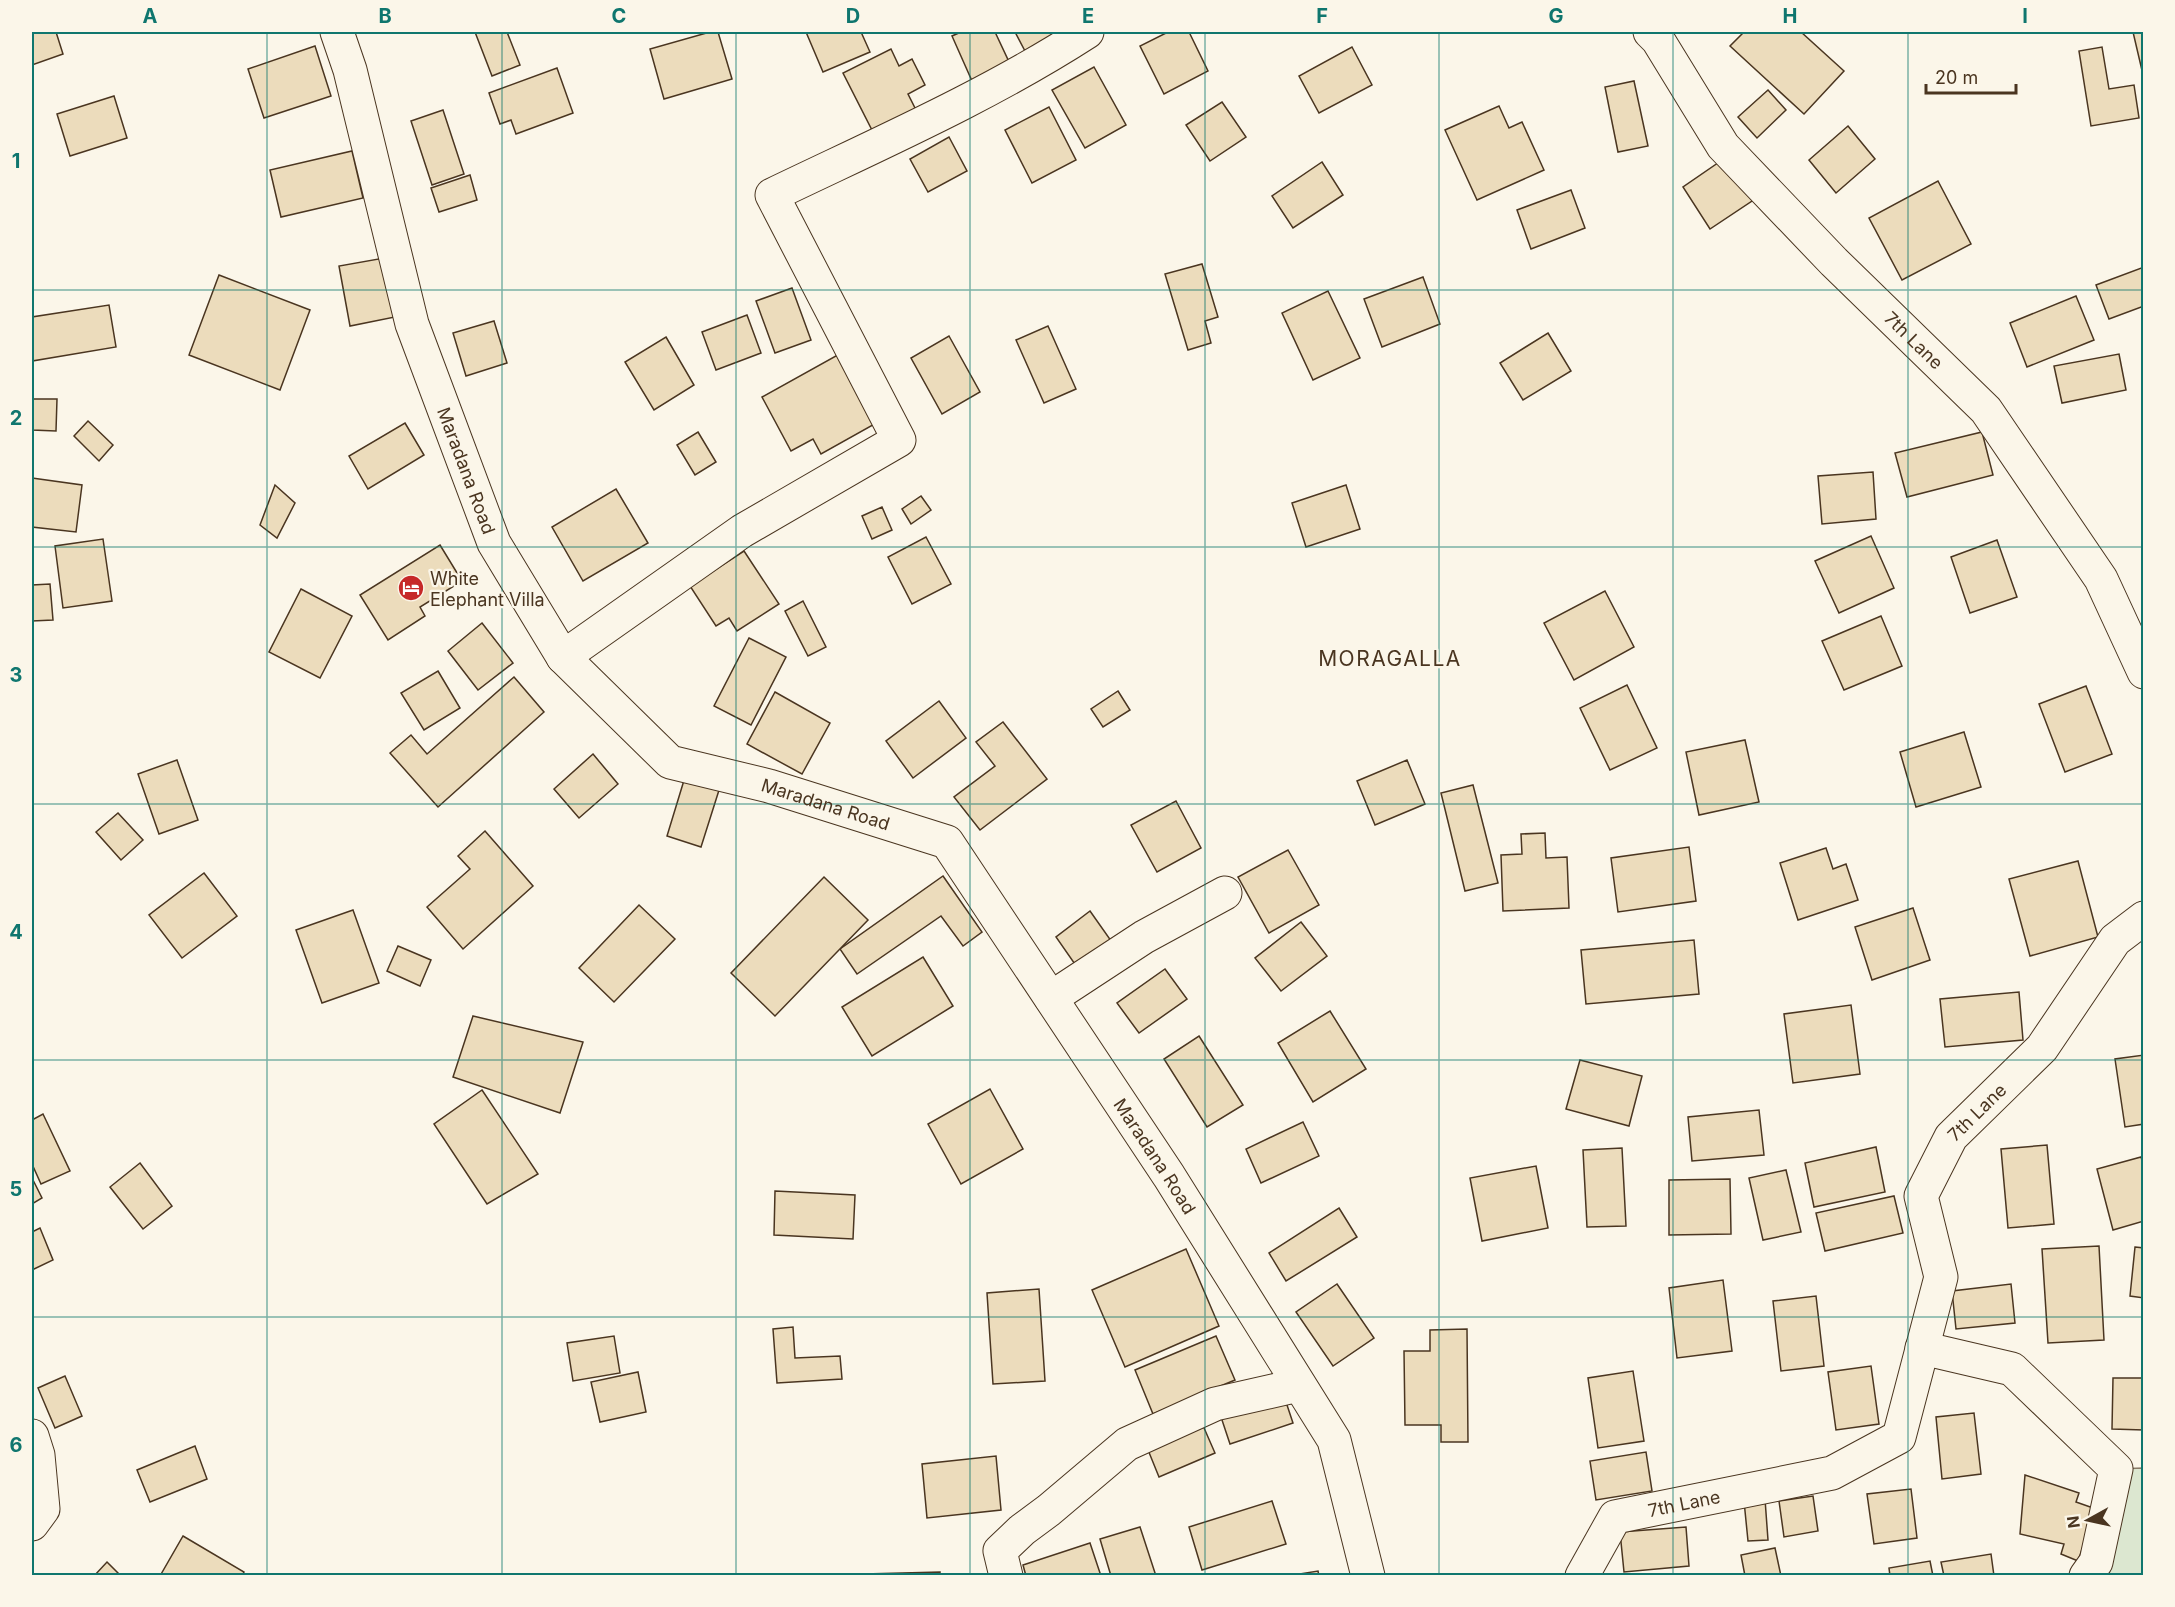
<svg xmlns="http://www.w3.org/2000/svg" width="2175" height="1607" font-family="Inter,sans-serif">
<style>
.green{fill:#dce7d0;stroke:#887966;stroke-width:1.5}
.building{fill:#ecdcbc;stroke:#4a3520;stroke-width:1.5}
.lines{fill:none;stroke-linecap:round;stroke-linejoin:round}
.minor-casing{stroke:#4a3520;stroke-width:35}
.minor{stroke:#fbf6e9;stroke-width:33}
.grid{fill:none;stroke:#0f766e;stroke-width:1.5;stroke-opacity:0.55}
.labels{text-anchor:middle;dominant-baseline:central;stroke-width:4.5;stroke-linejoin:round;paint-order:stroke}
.street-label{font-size:18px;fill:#4a3520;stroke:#fbf6e9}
.poi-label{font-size:18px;fill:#4a3520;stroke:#fbf6e9;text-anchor:start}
.quarter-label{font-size:21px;letter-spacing:1.5px;fill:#4a3520;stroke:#fbf6e9}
.neatline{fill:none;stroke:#0f766e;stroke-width:2}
.grid-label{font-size:20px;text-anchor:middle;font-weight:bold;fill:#0f766e}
</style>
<rect width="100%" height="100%" fill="#fbf6e9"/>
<polygon class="green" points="2143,1468 2143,1575 2086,1576 2116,1469"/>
<g class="building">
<polygon points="32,32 56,32 63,54 32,65"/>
<polygon points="475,32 507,32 520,65 492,76"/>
<polygon points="710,32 718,32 732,79 664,99 650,49"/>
<polygon points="806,32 861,32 870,52 823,72"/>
<polygon points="961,32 995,32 1010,64 972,81 952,36"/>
<polygon points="1015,32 1063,32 1025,51"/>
<polygon points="1168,32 1189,32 1208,71 1164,94 1140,46"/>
<polygon points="1744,32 1801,32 1844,71 1804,114 1730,46"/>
<polygon points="2133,32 2144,32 2144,79"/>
<polygon points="315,46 331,96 264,118 248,69"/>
<polygon points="1352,47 1372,85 1319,113 1299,76"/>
<polygon points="2102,47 2109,89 2134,85 2139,118 2091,126 2079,51"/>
<polygon points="891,49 899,66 912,59 925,85 908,94 918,114 875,136 843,73"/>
<polygon points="1094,67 1126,125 1085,148 1052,90"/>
<polygon points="557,68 573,113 516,134 511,120 500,124 489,93"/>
<polygon points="1634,81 1648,146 1618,152 1605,87"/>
<polygon points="1768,90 1786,110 1757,138 1738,117"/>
<polygon points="114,96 127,138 70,156 57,114"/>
<polygon points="1222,102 1246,137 1210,161 1186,125"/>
<polygon points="1499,106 1509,128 1522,122 1544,170 1477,200 1445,130"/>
<polygon points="1049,107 1076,160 1032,183 1005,130"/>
<polygon points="443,110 464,174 432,185 411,121"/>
<polygon points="1848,126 1875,159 1836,193 1809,160"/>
<polygon points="949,137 967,171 928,192 910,159"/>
<polygon points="352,151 363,198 281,217 270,170"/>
<polygon points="1728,156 1755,199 1710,229 1683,187"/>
<polygon points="1322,162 1343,195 1293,228 1272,196"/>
<polygon points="470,175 477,200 439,212 431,188"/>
<polygon points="1938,181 1971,244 1902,280 1869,218"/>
<polygon points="1571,190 1585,228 1531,249 1517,210"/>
<polygon points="384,258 395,317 350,326 339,266"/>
<polygon points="1202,264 1218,317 1205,321 1211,343 1188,350 1165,274"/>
<polygon points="2144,267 2144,306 2109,319 2096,285"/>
<polygon points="219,275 310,310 280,390 189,355"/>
<polygon points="1423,277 1440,324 1382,347 1364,299"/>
<polygon points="792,288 811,340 775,353 756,301"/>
<polygon points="1328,291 1360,358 1313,380 1282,313"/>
<polygon points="2076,296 2094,340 2027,367 2010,323"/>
<polygon points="109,305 116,347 32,361 32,317"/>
<polygon points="747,315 761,353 716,370 702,332"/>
<polygon points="494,321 507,363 466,376 453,333"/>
<polygon points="1048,326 1076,389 1044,403 1016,340"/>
<polygon points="1548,333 1571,371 1523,400 1500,363"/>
<polygon points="949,336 980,392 942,414 911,358"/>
<polygon points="666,337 694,385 654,410 625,362"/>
<polygon points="843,352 880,421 821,454 813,439 791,451 762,397"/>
<polygon points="2119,354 2126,390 2062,403 2054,366"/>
<polygon points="32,399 57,399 56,431 32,430"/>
<polygon points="88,421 113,445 99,461 74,436"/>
<polygon points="405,423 424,455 368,489 349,456"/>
<polygon points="698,432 716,462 695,475 677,445"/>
<polygon points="1982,432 1993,475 1907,497 1895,453"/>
<polygon points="1873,472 1876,519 1822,524 1818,476"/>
<polygon points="32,478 82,485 76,532 32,527"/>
<polygon points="275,485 295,503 277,538 260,525"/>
<polygon points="1346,485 1360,529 1306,547 1292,503"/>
<polygon points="616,489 648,543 583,581 552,527"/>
<polygon points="921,496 931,510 911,524 902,509"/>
<polygon points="882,507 892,530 872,539 862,516"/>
<polygon points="1871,536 1894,588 1839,613 1815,561"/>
<polygon points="926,537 951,584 912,604 888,557"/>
<polygon points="103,539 112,601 63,608 55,546"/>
<polygon points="1997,540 2017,597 1970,613 1951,557"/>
<polygon points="440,545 462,581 420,607 425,616 388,640 360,595"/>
<polygon points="744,551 779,604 737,631 729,618 716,626 690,586"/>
<polygon points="50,584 53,620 32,621 32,585"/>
<polygon points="301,589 352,616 320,678 269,652"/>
<polygon points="1605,591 1634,647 1574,680 1544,623"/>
<polygon points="803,601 826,647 808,656 785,611"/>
<polygon points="1881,616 1902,666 1844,690 1822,641"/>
<polygon points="482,623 513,663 478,690 448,651"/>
<polygon points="749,638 786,657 751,725 714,706"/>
<polygon points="438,671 460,708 424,730 401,693"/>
<polygon points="514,677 544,712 438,807 390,753 411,735 427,754"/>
<polygon points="1627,685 1657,748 1610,770 1580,708"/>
<polygon points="2086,686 2112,754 2065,772 2039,704"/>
<polygon points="1118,691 1130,710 1103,727 1091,709"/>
<polygon points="775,692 830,723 802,774 747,744"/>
<polygon points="939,701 966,738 913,778 886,741"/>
<polygon points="1003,722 1047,779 980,830 954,797 995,766 976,742"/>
<polygon points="1964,732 1981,787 1916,807 1900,752"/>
<polygon points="1745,740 1759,802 1699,815 1686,752"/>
<polygon points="593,754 618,784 579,818 554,789"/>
<polygon points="177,760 198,820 159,834 138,774"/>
<polygon points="1407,760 1425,804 1375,825 1357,781"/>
<polygon points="685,777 720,787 701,847 667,836"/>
<polygon points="1473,785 1498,883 1465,891 1441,793"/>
<polygon points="1176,801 1201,848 1157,872 1131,825"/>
<polygon points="118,813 143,840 121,860 96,832"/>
<polygon points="485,831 533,886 463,949 427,907 470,869 458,856"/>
<polygon points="1545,833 1546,858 1567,857 1569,908 1503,911 1501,855 1522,854 1521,834"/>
<polygon points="1689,847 1696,901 1618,912 1611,858"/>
<polygon points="1826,848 1833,869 1846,864 1858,900 1798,920 1780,863"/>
<polygon points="1288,850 1319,905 1269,933 1238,877"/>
<polygon points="2078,861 2098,937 2030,956 2009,879"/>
<polygon points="204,873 237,916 182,958 149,915"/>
<polygon points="943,876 982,932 963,946 941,916 857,974 840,949"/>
<polygon points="824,877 868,920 775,1016 731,973"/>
<polygon points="639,905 675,939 614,1002 579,968"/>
<polygon points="1913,908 1930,960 1872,980 1855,927"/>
<polygon points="353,910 379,983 322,1003 296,930"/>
<polygon points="1090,911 1114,945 1079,970 1056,937"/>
<polygon points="1301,922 1327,956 1281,991 1255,958"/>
<polygon points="1694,940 1699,994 1586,1004 1581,950"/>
<polygon points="398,946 431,960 420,986 387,971"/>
<polygon points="923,957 953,1006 872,1056 842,1007"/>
<polygon points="1165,969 1187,999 1139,1033 1117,1003"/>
<polygon points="2019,992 2023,1040 1945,1047 1940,999"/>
<polygon points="1851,1005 1860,1074 1793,1083 1784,1014"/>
<polygon points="1330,1011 1366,1069 1313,1102 1278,1043"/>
<polygon points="473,1016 583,1042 560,1113 453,1077"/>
<polygon points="1199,1036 1243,1105 1207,1127 1164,1059"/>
<polygon points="2144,1055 2144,1124 2125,1127 2115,1059"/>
<polygon points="1580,1060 1642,1076 1629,1126 1566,1109"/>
<polygon points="990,1089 1023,1149 961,1184 928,1124"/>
<polygon points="482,1090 538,1174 487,1204 434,1124"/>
<polygon points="1759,1110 1764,1155 1692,1161 1688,1117"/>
<polygon points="43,1114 70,1171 41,1184 32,1164 32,1120"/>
<polygon points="1303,1122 1319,1156 1261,1183 1246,1149"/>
<polygon points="2047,1145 2054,1224 2008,1228 2001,1149"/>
<polygon points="1876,1147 1885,1192 1814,1207 1805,1163"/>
<polygon points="1622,1148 1626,1226 1587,1227 1583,1150"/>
<polygon points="2141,1157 2144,1167 2144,1221 2113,1230 2097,1169"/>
<polygon points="140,1163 172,1206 143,1229 110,1187"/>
<polygon points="1536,1166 1548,1228 1482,1241 1470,1178"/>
<polygon points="1786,1170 1801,1232 1763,1240 1749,1178"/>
<polygon points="32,1178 42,1198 32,1204"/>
<polygon points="1730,1179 1731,1234 1669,1235 1669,1180"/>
<polygon points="775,1191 855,1195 853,1239 774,1235"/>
<polygon points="1894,1196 1903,1233 1825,1251 1816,1213"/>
<polygon points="1339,1208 1357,1237 1286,1281 1269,1253"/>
<polygon points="40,1228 53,1260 32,1270 32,1232"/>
<polygon points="2099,1246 2104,1340 2048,1343 2042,1249"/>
<polygon points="2135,1247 2144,1248 2144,1298 2130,1296"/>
<polygon points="1186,1249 1219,1326 1125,1367 1092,1290"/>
<polygon points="1723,1280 1732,1351 1677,1358 1669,1288"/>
<polygon points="1337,1284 1374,1338 1333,1366 1296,1312"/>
<polygon points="2011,1284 2015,1323 1956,1329 1952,1291"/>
<polygon points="1039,1289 1045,1381 993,1384 987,1293"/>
<polygon points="1816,1296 1824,1366 1781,1371 1773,1301"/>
<polygon points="793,1327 795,1358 840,1356 842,1379 777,1383 773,1329"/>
<polygon points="1467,1329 1468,1442 1441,1442 1441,1425 1405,1425 1404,1351 1430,1351 1430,1330"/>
<polygon points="614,1336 620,1373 573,1381 567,1343"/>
<polygon points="1216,1336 1235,1380 1153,1414 1135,1370"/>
<polygon points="1871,1366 1879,1424 1836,1430 1828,1372"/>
<polygon points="1633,1371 1644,1441 1598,1448 1588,1378"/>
<polygon points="638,1372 646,1412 600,1422 591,1382"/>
<polygon points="65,1376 82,1416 55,1428 38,1388"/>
<polygon points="2113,1378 2144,1378 2144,1430 2112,1429"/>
<polygon points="1284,1396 1293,1423 1230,1444 1221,1417"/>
<polygon points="1974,1413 1981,1474 1942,1479 1936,1417"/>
<polygon points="1201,1421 1215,1453 1159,1477 1146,1445"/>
<polygon points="195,1446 207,1479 150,1502 137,1470"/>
<polygon points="1646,1452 1652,1491 1596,1500 1590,1461"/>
<polygon points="996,1456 1001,1510 927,1518 922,1464"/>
<polygon points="2025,1475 2079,1493 2076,1502 2096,1509 2078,1561 2061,1554 2064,1544 2020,1534"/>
<polygon points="1911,1489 1917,1538 1874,1544 1867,1494"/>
<polygon points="1813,1496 1818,1531 1784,1537 1779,1501"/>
<polygon points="1765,1499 1768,1540 1748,1541 1744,1501"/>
<polygon points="1272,1501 1286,1544 1202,1570 1189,1527"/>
<polygon points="1140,1527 1156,1576 1111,1576 1100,1539"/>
<polygon points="1686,1527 1689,1566 1624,1572 1620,1532"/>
<polygon points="183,1536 244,1572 242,1576 160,1576"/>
<polygon points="1090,1543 1101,1576 1026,1576 1023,1565"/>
<polygon points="1775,1548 1781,1576 1745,1576 1741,1555"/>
<polygon points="1991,1554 1994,1576 1944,1576 1941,1562"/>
<polygon points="1930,1561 1933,1576 1890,1576 1889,1568"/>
<polygon points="107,1562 121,1576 94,1576"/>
<polygon points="1318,1571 1319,1576 1287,1576"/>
<polygon points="940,1572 940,1576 864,1576 864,1574"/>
</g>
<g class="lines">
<g class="minor-casing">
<g id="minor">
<path id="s1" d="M 337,32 L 350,70 L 412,324 L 494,543 L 563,657 L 670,762 L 769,786 L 947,842 L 1169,1176 L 1334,1440 L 1368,1576"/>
<path id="s2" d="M 1650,32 L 1658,40 L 1723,146 L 1834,262 L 1986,410 L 2101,579 L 2144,672"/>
<path d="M 563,657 L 742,531 L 899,440 L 772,195 C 878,144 988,96 1087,32"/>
<polyline points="1051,998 1144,937 1225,893"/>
<polyline points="1922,1348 2012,1369 2116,1469 2096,1562 2086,1576"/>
<polyline points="32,1436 38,1455 43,1509 32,1524"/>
<polyline points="1006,1576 1000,1551 1022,1530 1049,1510 1127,1444 1215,1404 1299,1385"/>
<path id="s3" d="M 1582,1576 L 1615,1517 L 1832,1473 L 1899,1437 L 1941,1277 L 1921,1196 L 1951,1137 L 2042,1048 L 2115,940 L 2144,918"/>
</g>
</g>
<use href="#minor" class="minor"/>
</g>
<path class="grid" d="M 267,32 L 267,1576M 502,32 L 502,1576M 736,32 L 736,1576M 970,32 L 970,1576M 1205,32 L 1205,1576M 1439,32 L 1439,1576M 1673,32 L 1673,1576M 1908,32 L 1908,1576M 32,290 L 2144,290M 32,547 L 2144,547M 32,804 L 2144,804M 32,1060 L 2144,1060M 32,1317 L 2144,1317"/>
<defs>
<g id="hotel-disc" transform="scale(1.35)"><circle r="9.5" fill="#c62828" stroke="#fbf6e9"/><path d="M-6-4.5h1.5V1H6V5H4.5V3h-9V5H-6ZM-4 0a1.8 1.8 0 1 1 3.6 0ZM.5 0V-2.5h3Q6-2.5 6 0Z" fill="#fff"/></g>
</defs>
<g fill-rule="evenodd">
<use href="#hotel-disc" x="411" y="588"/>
</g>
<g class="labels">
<g class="street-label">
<text stroke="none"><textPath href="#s2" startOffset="408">7th Lane</textPath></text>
<text stroke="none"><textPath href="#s1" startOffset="458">Maradana Road</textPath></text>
<text stroke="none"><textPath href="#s1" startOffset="980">Maradana Road</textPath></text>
<text stroke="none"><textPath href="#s3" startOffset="716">7th Lane</textPath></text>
<text stroke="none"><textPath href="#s1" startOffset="1484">Maradana Road</textPath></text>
<text stroke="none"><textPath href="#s3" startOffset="138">7th Lane</textPath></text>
</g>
<g class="poi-label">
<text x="430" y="578">White<tspan x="430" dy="21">Elephant Villa</tspan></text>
</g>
<g class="quarter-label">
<text x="1390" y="658">MORAGALLA</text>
</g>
</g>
<rect width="2175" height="1607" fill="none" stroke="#fbf6e9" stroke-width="66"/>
<g transform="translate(2088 1520) rotate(262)" stroke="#fbf6e9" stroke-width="4.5" paint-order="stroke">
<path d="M0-4.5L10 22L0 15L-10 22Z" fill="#4a3520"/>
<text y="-9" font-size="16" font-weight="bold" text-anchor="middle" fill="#4a3520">N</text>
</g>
<path d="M1926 84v9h90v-9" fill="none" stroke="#4a3520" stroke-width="3"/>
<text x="1935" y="84" font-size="18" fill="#4a3520" stroke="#fbf6e9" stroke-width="4.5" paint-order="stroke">20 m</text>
<rect x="33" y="33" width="2109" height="1541" class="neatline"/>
<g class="grid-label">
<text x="150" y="23">A</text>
<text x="385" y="23">B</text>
<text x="619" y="23">C</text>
<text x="853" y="23">D</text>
<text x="1088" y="23">E</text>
<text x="1322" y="23">F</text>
<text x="1556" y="23">G</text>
<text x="1790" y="23">H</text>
<text x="2025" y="23">I</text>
<text x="16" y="168">1</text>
<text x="16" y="425">2</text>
<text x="16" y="682">3</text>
<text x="16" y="939">4</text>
<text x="16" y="1196">5</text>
<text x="16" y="1452">6</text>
</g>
</svg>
